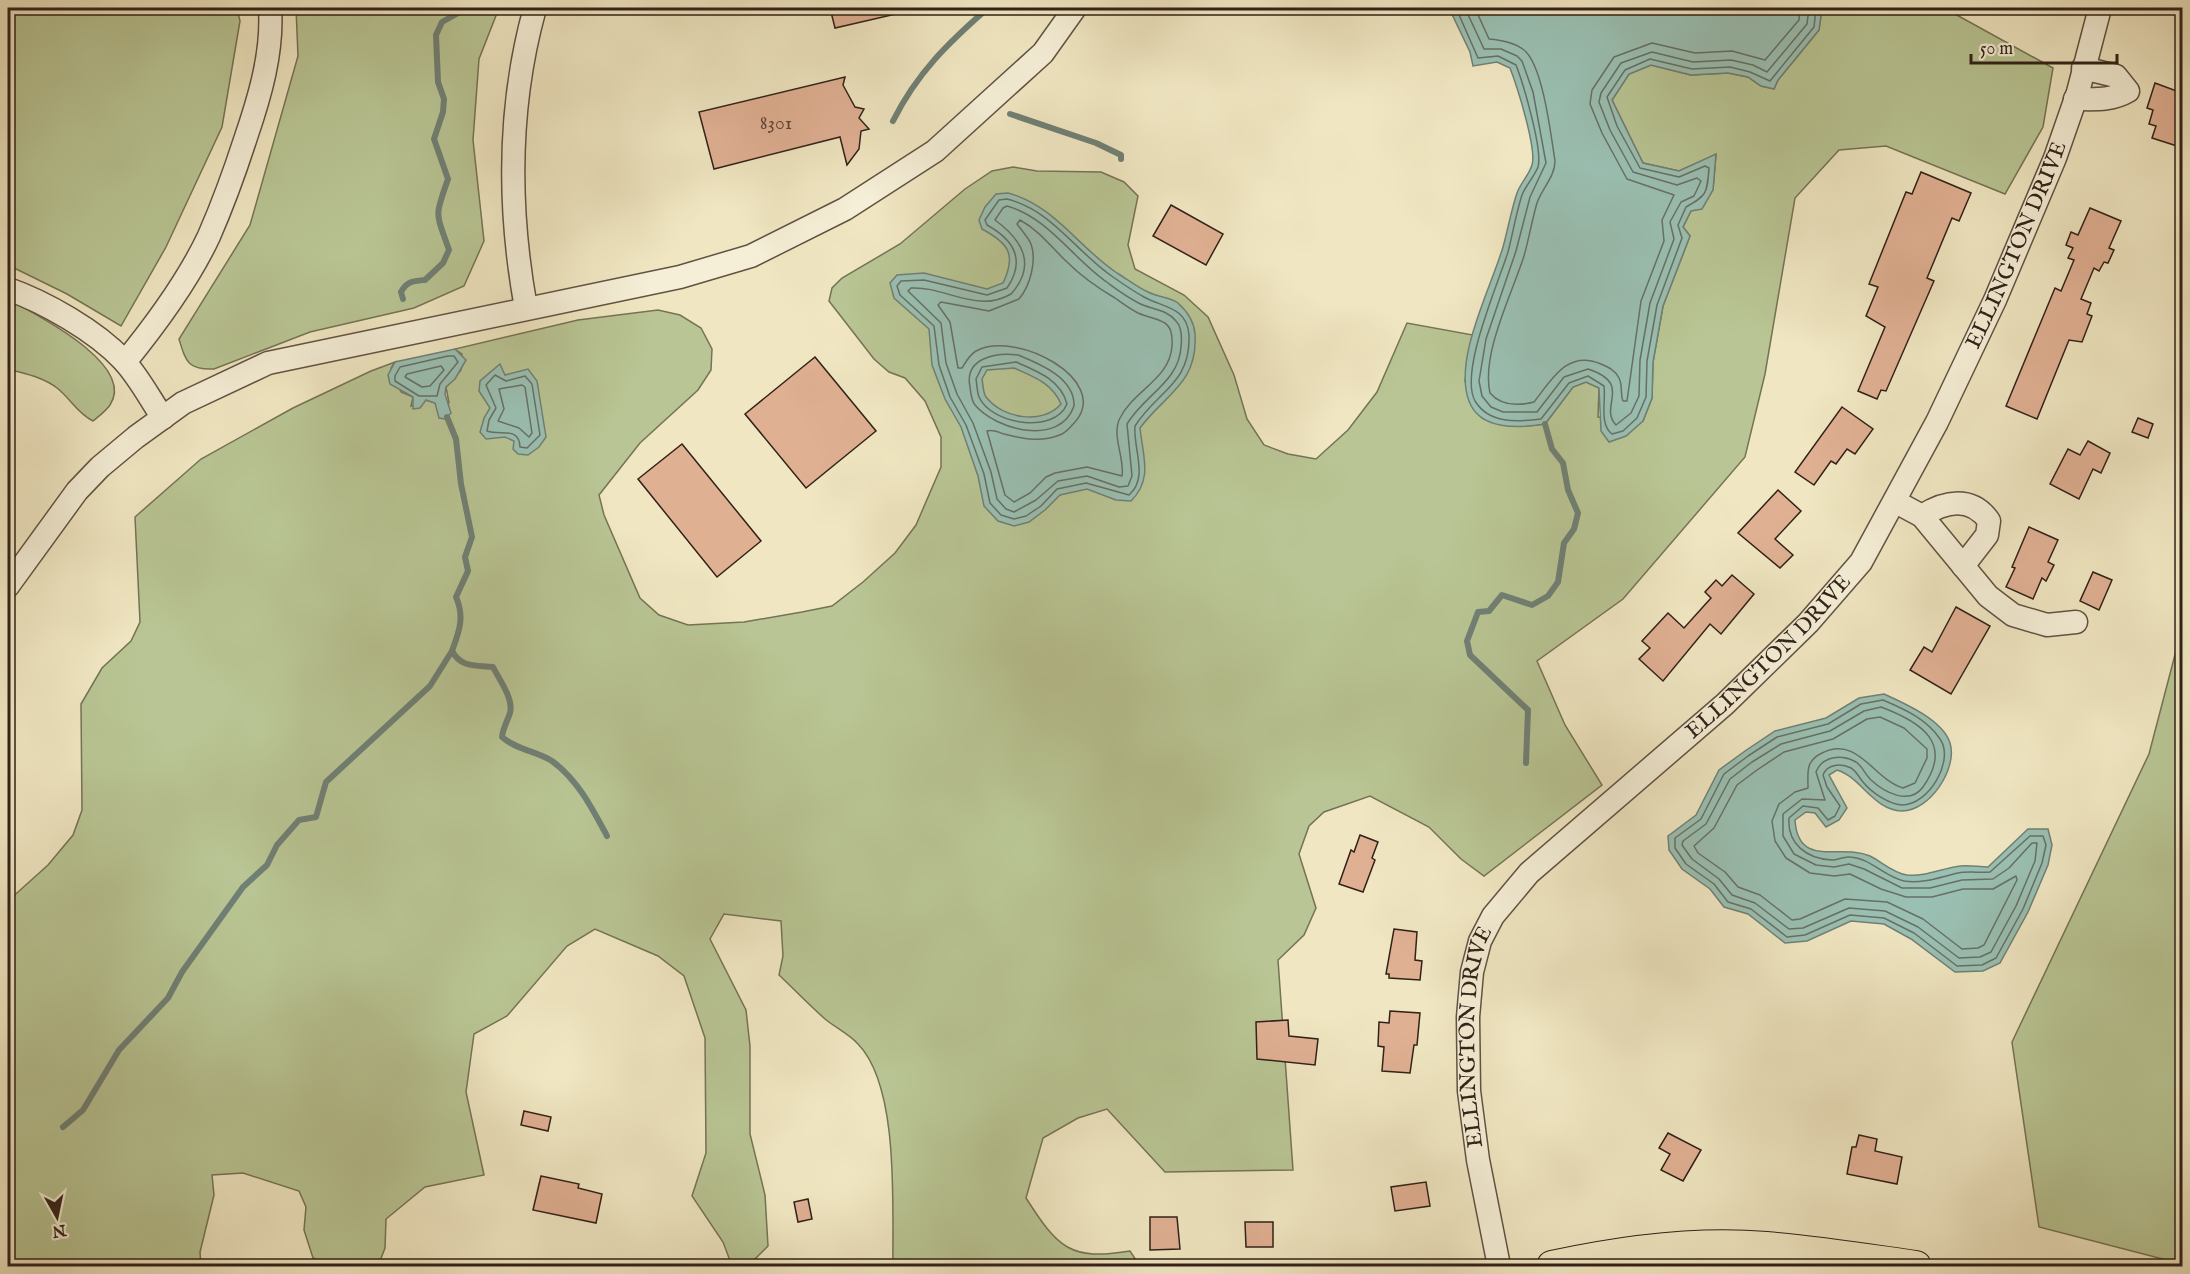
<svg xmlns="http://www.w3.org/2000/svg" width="2190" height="1274" font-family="'IM FELL English',serif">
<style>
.green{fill:#b9c594;stroke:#757356;stroke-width:1.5}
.water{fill:#9ac0b3;stroke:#708075;stroke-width:1.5;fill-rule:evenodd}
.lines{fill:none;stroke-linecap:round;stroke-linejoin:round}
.shore{stroke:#667066;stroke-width:1.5}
.stream{stroke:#708075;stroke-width:6}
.building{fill:#e0b093;stroke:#312119;stroke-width:1.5}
.minor-casing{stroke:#615243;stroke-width:25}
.major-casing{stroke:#312119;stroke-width:32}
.minor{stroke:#f5efd7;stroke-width:22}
.major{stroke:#f0e7c2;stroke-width:30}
.labels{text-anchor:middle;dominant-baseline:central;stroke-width:6;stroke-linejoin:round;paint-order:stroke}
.number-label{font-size:20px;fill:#5d4538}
.street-label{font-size:22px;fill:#312119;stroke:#f5efd7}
</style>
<rect width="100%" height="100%" fill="#f0e7c2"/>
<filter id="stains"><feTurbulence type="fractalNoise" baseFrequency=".00333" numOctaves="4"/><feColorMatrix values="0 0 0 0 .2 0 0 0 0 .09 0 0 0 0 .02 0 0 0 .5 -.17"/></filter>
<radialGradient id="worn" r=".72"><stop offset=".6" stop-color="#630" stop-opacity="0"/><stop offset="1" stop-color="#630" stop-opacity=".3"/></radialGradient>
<g class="green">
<polygon points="8,8 237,8 240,21 222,127 166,247 121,326 67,294 8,265"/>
<path d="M 296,8 L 499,8 L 479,59 L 473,140 L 484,241 L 464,286 L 414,308 L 310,332 L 214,369 C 188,370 186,362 179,339 L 250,225 L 298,56 Z"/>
<path d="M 1822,8 L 1940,8 L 1955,14 L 2053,68 L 2043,127 L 2005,194 L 1886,146 L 1839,150 L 1795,198 L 1765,374 L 1745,457 L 1623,599 L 1537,661 L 1565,725 L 1602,785 L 1484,876 L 1461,859 L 1429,827 L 1370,796 L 1324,812 L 1309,826 L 1299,854 L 1316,908 L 1304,935 L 1278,960 L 1293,1170 L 1165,1172 L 1107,1109 L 1078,1118 L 1043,1138 L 1026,1198 C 1058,1248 1070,1261 1130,1251 L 1140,1266 L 893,1266 C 892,1209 900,1087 858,1044 C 849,1034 836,1028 825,1019 C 809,1005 794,989 779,975 L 783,956 L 781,921 L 724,914 L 710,939 L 746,1010 L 750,1046 L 750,1134 L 765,1195 L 768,1246 L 748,1266 L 732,1266 L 723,1242 L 692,1196 L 706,1153 L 705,1038 L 684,976 L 658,956 L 595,929 L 567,946 L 507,1016 L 474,1034 L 466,1092 L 484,1175 L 425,1187 L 386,1219 L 385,1248 L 378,1266 L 333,1266 L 313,1258 L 304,1230 L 306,1207 L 299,1191 L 243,1173 L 212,1175 L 214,1195 L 200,1252 L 201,1266 L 8,1266 L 8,901 L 48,865 L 73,835 L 82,810 L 81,704 L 102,668 L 131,641 L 140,622 L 135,517 L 201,459 L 293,408 L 371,371 L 395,362 L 391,368 L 401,392 L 413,397 L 411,406 L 426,400 L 435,403 L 437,407 L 449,403 L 446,387 L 461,370 L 462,354 L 455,349 L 578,320 L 658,310 L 680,315 L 701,328 L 712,349 L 711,370 L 698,390 L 640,443 L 599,495 L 604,515 L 640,598 L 659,615 L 688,625 L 744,622 L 802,612 L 832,606 L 863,582 L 895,553 L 916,525 L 941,467 L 941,437 L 925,401 L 905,378 L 889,372 L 874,359 L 829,301 L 832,288 L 842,278 L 900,244 L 965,189 L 992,171 L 1013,167 L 1037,171 L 1101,172 L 1124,182 L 1138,196 L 1128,245 L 1135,269 L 1184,295 L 1208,317 L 1234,375 L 1247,419 L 1264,445 L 1288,454 L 1316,459 L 1348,430 L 1377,392 L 1407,323 L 1473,335 L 1465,381 L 1482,418 C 1503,428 1522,427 1545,424 L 1573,387 L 1586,382 L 1599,388 L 1598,417 L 1643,421 L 1652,398 L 1653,362 L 1663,306 L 1690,236 L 1683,227 L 1691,211 L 1713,190 L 1716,155 L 1679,171 L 1643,163 L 1612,100 L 1629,74 L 1651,65 L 1691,75 L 1728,73 L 1748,77 L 1761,86 L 1774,89 L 1778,80 L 1819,30 Z"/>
<path d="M 8,299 C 33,313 137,364 110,405 C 106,411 99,416 93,421 C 77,413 71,399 57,388 C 43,377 25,374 8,369 Z"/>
<polygon points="2182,628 2182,1264 2039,1227 2012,1042 2149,754"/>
</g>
<g class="water">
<path d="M 1449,8 L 1822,8 L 1819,30 L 1778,80 L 1774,89 L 1761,86 L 1748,77 L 1728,73 L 1691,75 L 1651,65 L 1629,74 L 1612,100 L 1643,163 L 1679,171 L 1716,154 L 1713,190 L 1702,209 L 1691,211 L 1683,227 L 1690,236 L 1663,306 L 1653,362 L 1652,398 L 1643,421 L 1626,436 L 1609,442 L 1601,431 L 1599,388 L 1586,382 L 1573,387 L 1545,424 C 1519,428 1480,431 1469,401 C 1453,359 1491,288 1503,247 C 1508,229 1511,211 1517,193 C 1520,184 1529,175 1532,165 C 1537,149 1517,86 1510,68 L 1497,62 L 1473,66 L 1470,52 Z"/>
<path d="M 1008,193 C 1054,205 1078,247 1117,273 C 1127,279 1137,287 1148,292 C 1157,297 1170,297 1178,303 C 1188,312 1194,321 1195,334 C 1198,384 1165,394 1140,428 C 1143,457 1153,479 1131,501 L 1116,500 L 1087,489 L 1060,495 L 1045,510 L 1029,522 L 1014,526 L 998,521 L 984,506 L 978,476 L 961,427 L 945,399 L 932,365 L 929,329 L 894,298 L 890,283 L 897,275 L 924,273 L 987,289 L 1003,283 C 1017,254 1008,243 982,229 L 979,220 L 985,207 L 996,194 ZM 1014,368 C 1034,377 1052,383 1061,404 C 1043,425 1003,419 986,397 C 983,393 983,384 982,379 L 987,370 Z"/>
<polygon points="455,349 466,360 455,379 446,387 445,394 451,413 445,419 439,418 435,403 426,400 420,408 413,409 413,397 390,384 388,375 395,362"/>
<polygon points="500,364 505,375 528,369 537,381 546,437 539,447 528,455 518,454 513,449 514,441 505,437 486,439 480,432 484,418 490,408 479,391 480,381"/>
<path d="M 1884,694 C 1904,703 1943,720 1950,743 C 1958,768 1930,811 1902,811 C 1873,810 1861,777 1837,770 L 1829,775 L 1847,808 L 1839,820 L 1826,827 L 1815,813 L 1806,812 L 1795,820 C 1798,869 1841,843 1870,856 C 1882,862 1893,873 1907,875 C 1926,877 1942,868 1961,866 C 1970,865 1979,867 1988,867 L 2028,829 L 2048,829 L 2052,845 L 2048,865 L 2028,912 L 2000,963 L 1983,971 L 1955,972 L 1911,939 L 1884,924 L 1851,921 L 1807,941 L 1785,943 L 1748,914 L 1724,907 L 1710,889 L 1682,869 L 1669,850 L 1668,836 L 1696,815 L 1719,770 L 1745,751 L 1775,731 L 1826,718 L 1859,698 Z"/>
</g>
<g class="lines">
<g class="shore">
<path d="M 1456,8 L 1478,58 L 1498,56 L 1516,65 C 1523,83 1543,150 1538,167 C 1534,177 1526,185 1522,195 C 1516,213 1513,233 1508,252 C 1498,284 1459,372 1475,401 C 1489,424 1517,422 1541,419 L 1569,383 L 1588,376 L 1604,386 C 1606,401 1599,424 1612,434 L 1623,431 L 1637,418 L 1646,397 L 1647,361 L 1657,305 L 1682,238 L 1678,225 L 1686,207 C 1707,195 1707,194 1709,168 L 1705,166 L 1679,177 L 1640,168 L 1617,126 L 1607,97 L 1625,70 L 1650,59 L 1692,69 L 1730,67 L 1750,72 L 1770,81 L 1814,27 L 1816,8"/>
<path d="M 1465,8 L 1484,49 L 1501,49 L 1517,56 L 1522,61 L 1533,92 L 1546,163 L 1530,197 L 1516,251 L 1486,339 L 1479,381 L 1482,396 L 1491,407 L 1503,412 L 1537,412 L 1564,377 L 1588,369 C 1634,384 1598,406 1616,425 L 1631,413 L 1639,396 L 1640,360 L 1650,303 L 1674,239 L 1670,222 L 1681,202 L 1694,196 L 1701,181 L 1697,178 L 1677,185 L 1633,172 L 1610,130 L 1599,102 L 1601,93 L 1621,63 L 1652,52 L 1693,62 L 1731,60 L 1753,65 L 1767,72 L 1807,24 L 1809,8"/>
<path d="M 1475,8 L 1489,39 C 1501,40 1514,42 1524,50 C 1543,65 1551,136 1555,161 C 1555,177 1542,188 1537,203 C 1532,220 1529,238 1524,256 C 1512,294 1481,354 1490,393 C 1501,406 1518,406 1534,402 C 1551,381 1567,349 1601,364 C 1608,367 1615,370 1619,378 C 1623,386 1620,394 1623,401 L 1627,401 L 1641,301 L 1664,241 L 1662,220 L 1674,195 L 1627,179 L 1602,133 L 1590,104 L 1592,90 L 1614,57 L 1652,43 L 1695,53 L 1732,51 L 1765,60 L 1799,20 L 1800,8"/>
<path d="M 1007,199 C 1052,210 1076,252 1113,277 C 1123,284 1133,291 1144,297 C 1164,308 1187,307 1189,335 C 1191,384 1157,391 1135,426 C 1133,449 1149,478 1129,495 L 1086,483 L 1057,489 L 1041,506 L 1026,516 L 1014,519 L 1001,515 L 990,503 L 984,474 L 966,425 L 950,397 L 939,365 L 934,326 L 900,295 L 897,286 L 901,281 L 924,280 L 987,295 L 1007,288 C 1026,260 1014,240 987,225 L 985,220 L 999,200 Z"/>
<path d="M 1007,206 C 1049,218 1073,259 1108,283 C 1119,291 1131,300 1143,305 C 1155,310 1167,310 1176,321 C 1182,327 1182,338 1181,347 C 1179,382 1144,395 1127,424 L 1132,476 L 1128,486 L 1119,487 L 1087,476 L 1058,481 L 1036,500 L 1014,512 L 1006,509 L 997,499 L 991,472 L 973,423 L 957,394 L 946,363 L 941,323 L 908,291 L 911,288 C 945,286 977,314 1011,294 C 1038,264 1021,239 995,220 L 1003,208 Z"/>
<path d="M 1020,220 C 1040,231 1051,247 1067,262 C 1081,276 1098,288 1115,298 C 1122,303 1130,309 1138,313 C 1158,322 1174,317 1172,346 C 1170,379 1134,390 1120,418 C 1111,435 1125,458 1122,476 L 1087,467 L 1055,473 L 1046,477 L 1030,493 L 1014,502 L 1005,495 L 987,431 C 992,429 998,432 1004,434 C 1024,439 1042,443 1062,434 C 1068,431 1071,426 1075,422 C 1112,380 1015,329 976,351 C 969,355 966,362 962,368 L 958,368 L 950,322 L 938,305 L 941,302 L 989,311 L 1019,299 C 1030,286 1037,261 1031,244 C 1028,237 1022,231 1017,224 Z"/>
<path d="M 1018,355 C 1040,364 1075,378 1074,406 C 1060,447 996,430 975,405 C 971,400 971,393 970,387 C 964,358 996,352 1018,355 Z"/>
<polygon points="448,356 454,356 458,362 440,384 437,396 419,396 395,381 395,376 400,367"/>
<path d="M 1016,362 C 1037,371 1061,380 1067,404 C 1054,435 991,424 979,397 C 977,392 977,384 976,379 L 982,367 Z"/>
<polygon points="441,366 444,370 430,386 422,387 405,377 407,374"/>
<path d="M 495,375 L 506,381 L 525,376 L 532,384 L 540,435 L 527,448 L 520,447 C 519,426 501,436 487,431 L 489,420 L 496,408 L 486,385 Z"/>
<polygon points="522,385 525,387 532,433 529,437 519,428 498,421 504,409 499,389"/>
<path d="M 1883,700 C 1904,709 1927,719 1940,739 C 1955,760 1929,805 1902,805 C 1888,804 1871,792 1863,782 C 1859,777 1856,771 1851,768 C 1841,763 1827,764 1823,775 L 1827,787 L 1840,806 L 1835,816 L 1828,820 L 1818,808 L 1803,806 L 1789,818 C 1787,844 1807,859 1832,860 C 1838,860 1844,856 1850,857 C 1870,858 1885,877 1904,881 C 1923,884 1940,877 1958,873 C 1969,871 1980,873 1990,872 L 2030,836 L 2043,836 L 2046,845 L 2042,863 L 2023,909 L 1996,958 L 1982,965 L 1957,966 L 1914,933 L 1884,918 L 1850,915 L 1805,935 L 1787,937 L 1751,909 L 1728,902 L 1714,884 L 1686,864 L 1675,848 L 1675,838 L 1701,819 L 1724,774 L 1748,756 L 1777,737 L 1828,724 L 1861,704 Z"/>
<path d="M 1881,707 C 1921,722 1954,743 1923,787 C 1909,806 1884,792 1871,780 C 1865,774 1862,766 1856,762 C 1848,757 1837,756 1829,759 C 1822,762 1819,765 1816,772 L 1825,800 L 1802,799 L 1783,814 L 1783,836 L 1794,854 L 1816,865 L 1834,867 L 1849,864 L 1864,869 L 1902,888 L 1930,888 L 1962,880 L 1993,879 L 2009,868 L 2032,843 L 2037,843 L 2035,861 L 2016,906 L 1991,952 L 1980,957 L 1959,958 L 1918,927 L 1885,911 L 1849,908 L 1803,928 L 1789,929 L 1755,903 L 1732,895 L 1719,879 L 1692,859 L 1682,845 L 1683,841 L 1706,824 L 1730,779 L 1752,762 L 1781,744 L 1830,731 L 1864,711 Z"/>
<path d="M 1880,717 L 1904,728 L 1927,749 L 1927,758 L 1915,783 L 1903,788 C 1873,779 1858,735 1822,753 C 1805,761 1808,773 1808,788 L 1795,792 L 1779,804 L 1772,821 L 1775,841 L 1786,858 L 1810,873 L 1834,876 L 1850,874 L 1881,889 L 1906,897 L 1932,897 L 1963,889 L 1993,889 L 2016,876 L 2017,880 L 1984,945 L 1978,948 L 1962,949 L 1923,919 L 1887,902 L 1845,899 L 1800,919 L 1792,920 L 1760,895 L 1738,887 L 1725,872 L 1698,853 L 1694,846 L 1714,828 L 1737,785 L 1757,770 L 1784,752 L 1833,739 L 1867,719 Z"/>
</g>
<g class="stream">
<polyline points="1010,114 1096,143 1121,155 1121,159"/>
<path d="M 893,121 C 917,73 948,43 988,8"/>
<path d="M 403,299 L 401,292 C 407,281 413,281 425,280 L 443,263 L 449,250 C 436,212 434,218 448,179 L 434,139 L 443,112 L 444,99 L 438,82 L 436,35 L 442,22 L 460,12 L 462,8"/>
<path d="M 447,417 L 456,439 L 461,484 L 472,537 L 465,557 L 468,571 L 456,597 C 465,617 459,632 452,651 C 461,668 476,665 493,667 C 499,679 514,699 510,713 C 507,722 503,728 502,737 C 517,750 536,751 552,761 C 578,780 592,808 607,836"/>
<polyline points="1526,763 1528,710 1470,655 1467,641 1478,612 1489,611 1502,595 1532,605 1548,596 1558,582 1564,543 1574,529 1578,513 1568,490 1563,463 1552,449 1545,424"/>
<polyline points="63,1127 83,1110 119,1050 168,998 182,972 243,887 267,865 277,845 299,820 316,817 326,782 430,686 452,651"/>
</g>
</g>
<g class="building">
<polygon points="830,8 895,8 896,14 835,28"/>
<polygon points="845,77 843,85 855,107 864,109 859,118 869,129 861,131 859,149 847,165 840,137 714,169 699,112"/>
<polygon points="2155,83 2182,93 2182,132 2177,146 2152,138 2156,126 2149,124 2153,110 2147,108"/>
<polygon points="1921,172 1971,193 1959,221 1952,218 1927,278 1934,281 1886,391 1881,390 1877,399 1858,391 1885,327 1866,316 1878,287 1869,284 1906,192 1912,194"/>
<polygon points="1171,205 1223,234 1206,265 1153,236"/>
<polygon points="2090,208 2121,221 2109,248 2114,250 2108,263 2104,262 2099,271 2094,268 2081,299 2091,303 2087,314 2092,316 2082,342 2069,340 2037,419 2006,406 2055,288 2061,291 2074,260 2068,258 2073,248 2066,245 2071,232 2078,235"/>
<polygon points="815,357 876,431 806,488 745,414"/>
<polygon points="1842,407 1873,429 1855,454 1847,449 1836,464 1831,461 1814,485 1795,472"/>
<polygon points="2138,418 2153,424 2148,438 2132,432"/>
<polygon points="2088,441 2110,453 2101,473 2093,469 2079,499 2050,484 2068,449 2080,455"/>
<polygon points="682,444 761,541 717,577 638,479"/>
<polygon points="1778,490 1801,511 1775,539 1793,555 1780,568 1738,533"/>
<polygon points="2029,527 2058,540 2048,562 2054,565 2046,581 2042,578 2033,599 2006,587 2015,568 2012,567"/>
<polygon points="2093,572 2112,580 2099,610 2080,601"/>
<polygon points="1732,575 1754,594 1721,634 1710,624 1663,681 1639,659 1650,648 1642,641 1668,613 1684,628 1711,598 1705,592 1716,580 1722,586"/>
<polygon points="1956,607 1990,626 1951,694 1910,670 1924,647 1932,652"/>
<polygon points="1360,835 1378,842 1372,858 1375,860 1363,892 1339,884 1351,850 1354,852"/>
<polygon points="1394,929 1417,932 1415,960 1422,961 1420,980 1389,978 1389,974 1386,974"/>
<polygon points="1390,1011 1420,1013 1417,1045 1414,1045 1410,1073 1382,1071 1384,1047 1378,1046 1379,1022 1389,1023"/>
<polygon points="1288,1020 1289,1036 1318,1039 1315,1065 1257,1059 1256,1022"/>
<polygon points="524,1111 551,1117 548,1131 521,1125"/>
<polygon points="1668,1133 1701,1150 1683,1181 1661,1170 1670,1154 1659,1148"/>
<polygon points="1859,1135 1877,1139 1875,1151 1902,1157 1897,1184 1847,1174 1852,1147 1856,1147"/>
<polygon points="541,1176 579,1184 578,1188 602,1194 596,1223 533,1210"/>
<polygon points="1426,1182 1430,1206 1395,1211 1391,1187"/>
<polygon points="808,1199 812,1219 798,1222 794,1202"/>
<polygon points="1150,1217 1177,1217 1180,1249 1150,1250"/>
<polygon points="1245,1222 1273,1222 1273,1247 1246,1247"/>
</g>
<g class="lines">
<g class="minor-casing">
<g id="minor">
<path d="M 2075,99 C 2094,99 2111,101 2128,91 L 2116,76 L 2083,68"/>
<path d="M 8,289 C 45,302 96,331 123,360 C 139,377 150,399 163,418"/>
<path d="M 526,308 C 508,209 508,105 535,8"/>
<path d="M 125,362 C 156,324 188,281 209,236 C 223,204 235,171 246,137 C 260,96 273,52 270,8"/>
<polyline points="1896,502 1922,516 1988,596 2013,615 2047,625 2076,622"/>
<path d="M 1922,516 C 1945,501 1972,496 1989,521 L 1987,535 L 1963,566"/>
<polyline points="8,586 77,491 100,467 136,437 183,403 268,363 680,277 751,256 845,209 935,151 1043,53 1075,8"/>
<path id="s1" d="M 1499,1266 L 1478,1160 L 1469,1091 L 1468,1017 L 1472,972 L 1480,941 L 1493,916 L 1529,873 L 1725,704 L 1808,623 L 1861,562 L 1937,422 L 1995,300 L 2055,158 L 2078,92 L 2100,8"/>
</g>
</g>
<g class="major-casing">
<path id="major" d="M 1552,1266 C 1621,1251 1696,1241 1766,1247 C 1816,1251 1866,1259 1916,1266"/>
</g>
<use href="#minor" class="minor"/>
<use href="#major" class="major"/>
</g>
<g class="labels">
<g class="number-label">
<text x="776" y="123">8301</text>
</g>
<g class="street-label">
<text stroke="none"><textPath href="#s1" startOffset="1222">ELLINGTON DRIVE</textPath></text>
<text stroke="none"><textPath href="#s1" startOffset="736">ELLINGTON DRIVE</textPath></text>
<text stroke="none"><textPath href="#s1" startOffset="232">ELLINGTON DRIVE</textPath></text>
</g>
</g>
<rect width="2190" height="1274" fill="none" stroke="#f0e7c2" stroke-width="30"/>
<rect x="9" y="9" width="2172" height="1256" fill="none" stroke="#312119" stroke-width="3"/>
<rect x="15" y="15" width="2160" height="1244" fill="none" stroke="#312119" stroke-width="1.5"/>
<g transform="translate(57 1217) rotate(171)" stroke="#f5efd7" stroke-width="4.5" paint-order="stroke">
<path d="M0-4.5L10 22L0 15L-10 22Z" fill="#312119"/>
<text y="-9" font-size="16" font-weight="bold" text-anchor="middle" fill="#312119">N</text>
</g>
<path d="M1971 54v9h146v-9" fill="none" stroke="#312119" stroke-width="3"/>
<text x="1980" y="54" font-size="18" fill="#312119" stroke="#f5efd7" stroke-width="4.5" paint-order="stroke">50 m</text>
<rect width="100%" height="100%" filter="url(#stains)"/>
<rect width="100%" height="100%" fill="url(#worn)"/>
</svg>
